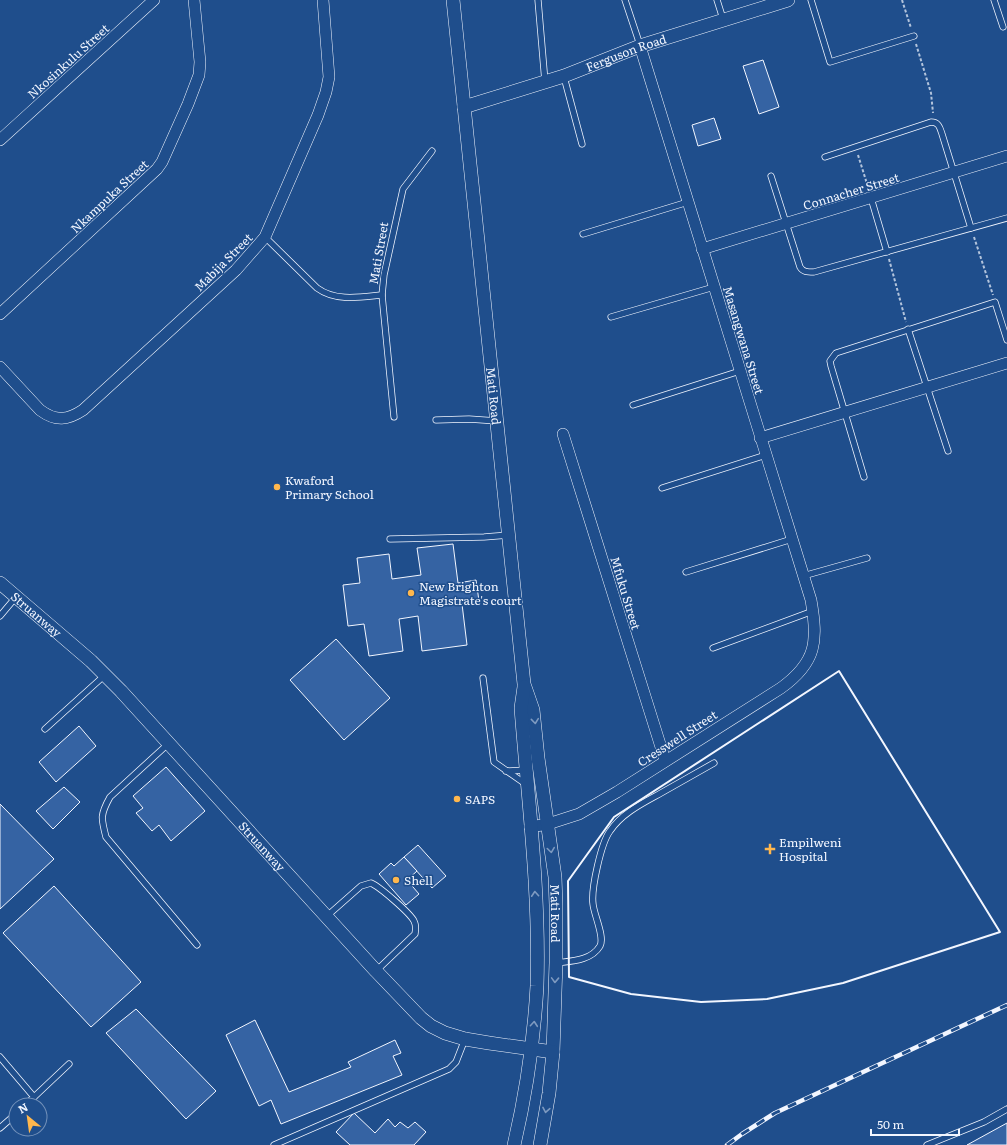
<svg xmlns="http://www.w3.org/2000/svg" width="1007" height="1145" font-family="Literata,serif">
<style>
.building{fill:#3563a3;stroke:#f2f6ff}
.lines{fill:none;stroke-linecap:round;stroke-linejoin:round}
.service-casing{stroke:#f2f6ff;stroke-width:7}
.minor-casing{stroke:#f2f6ff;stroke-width:12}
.tertiary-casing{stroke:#f2f6ff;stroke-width:14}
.path{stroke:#b3c4dc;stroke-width:2;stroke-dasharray:3 2;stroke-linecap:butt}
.service{stroke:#1f4e8c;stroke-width:5.5}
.minor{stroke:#1f4e8c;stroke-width:11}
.tertiary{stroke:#1f4e8c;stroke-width:13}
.rail-casing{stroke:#f2f6ff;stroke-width:4.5}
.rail{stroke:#1f4e8c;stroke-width:3;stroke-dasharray:9;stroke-linecap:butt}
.wall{stroke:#f2f6ff;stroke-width:2}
.oneway{stroke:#7e9ac0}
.poi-dot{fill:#ffb74d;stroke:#1f4e8c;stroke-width:1.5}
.labels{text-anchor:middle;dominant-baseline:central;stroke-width:3;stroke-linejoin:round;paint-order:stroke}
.street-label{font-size:12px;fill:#f2f6ff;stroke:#1f4e8c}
.poi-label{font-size:12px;fill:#f2f6ff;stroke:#1f4e8c;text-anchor:start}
</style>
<rect width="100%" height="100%" fill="#1f4e8c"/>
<g class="building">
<polygon points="763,60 779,107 759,114 743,66"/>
<polygon points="714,118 721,139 698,146 692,125"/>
<polygon points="453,544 458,583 476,580 479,601 462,604 467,645 422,651 418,616 399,619 403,651 369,656 364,624 348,626 343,585 360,583 357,558 389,554 392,579 421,575 417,548"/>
<polygon points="336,639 390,698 344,740 290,680"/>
<polygon points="79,726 96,746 56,782 39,762"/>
<polygon points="166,767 205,811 171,841 159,825 152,831 136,813 143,808 133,796"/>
<polygon points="64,787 80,802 53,829 36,811"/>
<polygon points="0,804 54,859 0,909"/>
<polygon points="418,845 446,876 432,888 404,857"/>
<polygon points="404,857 417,871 407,880 419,894 406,905 379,874 391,863 394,866"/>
<polygon points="54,886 141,982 91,1027 3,933"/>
<polygon points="136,1009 216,1091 186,1119 106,1033"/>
<polygon points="255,1020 289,1092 351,1067 348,1062 395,1040 401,1053 393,1056 402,1075 281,1124 271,1100 259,1106 226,1035"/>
<polygon points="354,1113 375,1133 388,1119 395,1127 400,1122 408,1128 415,1122 426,1132 414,1145 350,1145 336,1132"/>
<polygon points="1007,1123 1007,1145 967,1145"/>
</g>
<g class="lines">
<g class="service-casing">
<g id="service">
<polyline points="538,0 545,82"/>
<polyline points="625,0 640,45"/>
<polyline points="717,0 723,19"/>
<polyline points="811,0 830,62 914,36"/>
<polyline points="994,0 1003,27"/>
<polyline points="564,77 582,144"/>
<path d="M 825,157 L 931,122 C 939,122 940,128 942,134 L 971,228"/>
<path d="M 771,176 L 800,267 C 803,272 807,272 814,272 L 1007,218"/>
<polyline points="871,198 887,252"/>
<polyline points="583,234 688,202"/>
<path d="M 265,237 L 317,288 C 336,302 361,297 382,295"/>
<polyline points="611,317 714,287"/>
<polyline points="908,329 948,451"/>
<polyline points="633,405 740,371"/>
<polyline points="394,417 382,295 384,275 403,189 432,151"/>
<polyline points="436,420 469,419 497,421"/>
<polyline points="864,477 831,366 830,361 836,353 995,302 1007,340"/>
<polyline points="662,488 766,455"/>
<polyline points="390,539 484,537 509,535"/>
<polyline points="686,572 792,539"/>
<polyline points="803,576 867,558"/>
<polyline points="0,616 16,597"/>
<polyline points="713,648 813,611"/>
<polyline points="483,678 494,762 527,785"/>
<polyline points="45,729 105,675"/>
<path d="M 169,743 L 110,797 C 100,815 101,818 106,837 L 197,945"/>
<polyline points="506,771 527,770"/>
<path d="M 327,916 L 361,886 L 371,883 C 380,887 410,913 414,921 C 416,925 416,929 415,934 L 376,971"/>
<path d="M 556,963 C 571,961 591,961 600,946 C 605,937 594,915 593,904 C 591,889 601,843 610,831 C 622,813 643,803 661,793 C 679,783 696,773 714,763"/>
<polyline points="0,1057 34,1097 25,1105"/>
<polyline points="34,1097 69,1064"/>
<polyline points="0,1128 16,1114"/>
<polyline points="274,1145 449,1069 456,1062 465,1039"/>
<polyline points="927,1145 984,1122 1007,1109"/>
</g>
</g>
<g class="minor-casing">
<g id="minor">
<polyline points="0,140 154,0"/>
<polyline points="702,249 1007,156"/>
<polyline points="0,314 157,169 162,162 188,104 199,75 200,62 194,0"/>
<path d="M 0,367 L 40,410 C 56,422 68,420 83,410 L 236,270 L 265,237 L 318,115 L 326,92 L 329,77 L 323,0"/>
<polyline points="563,434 665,760"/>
<polyline points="760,438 1007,363"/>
<path d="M 530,827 L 548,824 L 579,814 L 617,792 L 781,688 C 817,662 818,641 811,600 L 640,46"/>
</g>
</g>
<g class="tertiary-casing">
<g id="tertiary">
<path id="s1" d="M 453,0 L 524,684 L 533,710 L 538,758 L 555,877 L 556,905 L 556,963 L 553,1052 L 549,1093 L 540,1145"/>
<path id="s2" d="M 464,107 L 564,76 L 640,46 L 788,0"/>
<path id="s3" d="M 0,583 L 91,661 L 121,691 L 376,971 L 421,1018 L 431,1026 L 445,1033 L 465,1039 L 489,1043 L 553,1052"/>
<path d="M 514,1145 C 526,1094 534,1039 537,986 C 540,894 528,799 521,708 L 524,687"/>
</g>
</g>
<g class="path">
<polyline points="902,0 911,28"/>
<polyline points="916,44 931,93 933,113"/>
<polyline points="858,155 868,187"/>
<polyline points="974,237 993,295"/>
<polyline points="889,259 906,322"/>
</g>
<use href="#service" class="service"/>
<use href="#minor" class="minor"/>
<use href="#tertiary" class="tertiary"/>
<g class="rail-casing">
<polyline id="rail" points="727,1145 742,1134 775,1113 1007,1005"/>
</g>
<use href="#rail" class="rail"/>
<polygon class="wall" points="839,671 1000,932 843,983 767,999 701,1002 631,994 569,977 568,881 614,817"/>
</g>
<defs><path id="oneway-chevron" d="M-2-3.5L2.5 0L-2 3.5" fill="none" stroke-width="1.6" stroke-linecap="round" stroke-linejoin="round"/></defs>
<g class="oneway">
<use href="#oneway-chevron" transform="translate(535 721) rotate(84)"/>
<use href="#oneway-chevron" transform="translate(551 850) rotate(82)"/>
<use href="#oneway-chevron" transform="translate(535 894) rotate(-94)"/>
<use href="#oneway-chevron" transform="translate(555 980) rotate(92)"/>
<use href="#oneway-chevron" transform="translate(534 1024) rotate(-85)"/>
<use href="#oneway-chevron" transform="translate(546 1110) rotate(100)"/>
</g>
<g class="poi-dot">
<circle cx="277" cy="487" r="4"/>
<circle cx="411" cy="593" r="4"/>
<circle cx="457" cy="799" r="4"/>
<path d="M768 843h4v4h4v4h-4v4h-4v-4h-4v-4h4z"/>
<circle cx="396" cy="880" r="4"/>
</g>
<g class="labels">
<g class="street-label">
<text stroke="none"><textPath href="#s2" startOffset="171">Ferguson Road</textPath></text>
<text transform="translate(68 61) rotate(-42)">Nkosinkulu Street</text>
<text transform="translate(851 191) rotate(-17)">Connacher Street</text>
<text transform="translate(109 196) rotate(-43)">Nkampuka Street</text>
<text transform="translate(378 253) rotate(-80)">Mati Street</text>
<text transform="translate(223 262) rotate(-45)">Mabija Street</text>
<text transform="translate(744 340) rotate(73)">Masangwana Street</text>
<text stroke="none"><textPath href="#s1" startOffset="398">Mati Road</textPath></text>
<text transform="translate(626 593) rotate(73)">Mfuku Street</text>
<text stroke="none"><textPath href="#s3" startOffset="48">Struanway</textPath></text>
<text transform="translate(677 738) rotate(-33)">Cresswell Street</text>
<text stroke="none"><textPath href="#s3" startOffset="372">Struanway</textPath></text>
<text stroke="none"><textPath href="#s1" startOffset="920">Mati Road</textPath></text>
</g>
<g class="poi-label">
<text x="285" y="480">Kwaford<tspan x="285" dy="14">Primary School</tspan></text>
<text x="419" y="586">New Brighton<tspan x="419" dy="14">Magistrate's court</tspan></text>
<text x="465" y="799">SAPS</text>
<text x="779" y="842">Empilweni<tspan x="779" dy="14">Hospital</tspan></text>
<text x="404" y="880">Shell</text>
</g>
</g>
<g transform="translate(28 1117) rotate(331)"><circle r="19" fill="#1f4e8c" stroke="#7391ba"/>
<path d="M0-3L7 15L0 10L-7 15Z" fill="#ffb74d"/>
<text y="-6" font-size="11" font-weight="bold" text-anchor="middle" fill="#f2f6ff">N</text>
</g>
<path d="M871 1129v6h88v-6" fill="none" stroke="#f2f6ff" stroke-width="2"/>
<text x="877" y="1129" font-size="12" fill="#f2f6ff" stroke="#1f4e8c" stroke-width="3" paint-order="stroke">50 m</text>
</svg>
